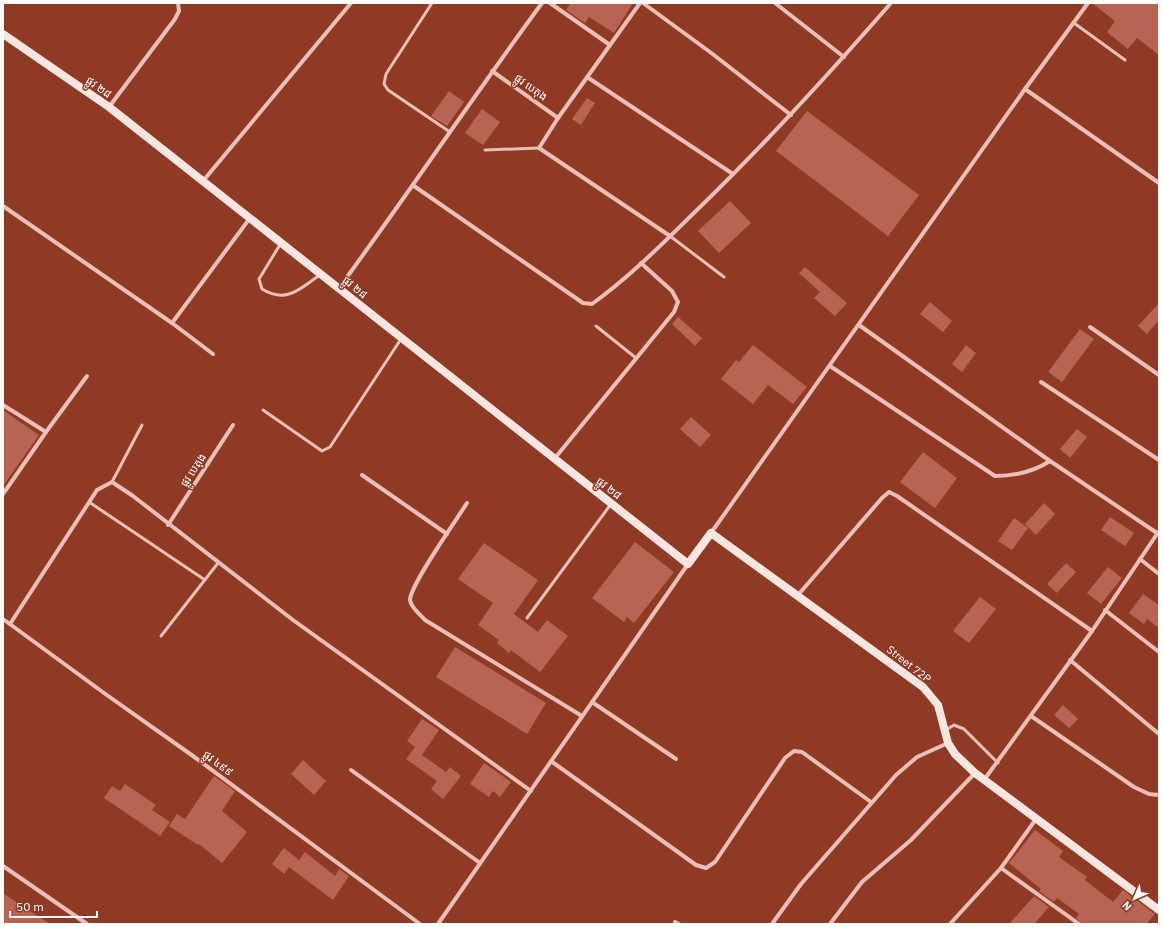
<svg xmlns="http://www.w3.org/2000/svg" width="1162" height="927" font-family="'IBM Plex Sans','Noto Sans Khmer',sans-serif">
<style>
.building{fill:#b76452}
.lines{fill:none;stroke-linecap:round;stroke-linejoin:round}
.lane{stroke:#ebbfb6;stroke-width:3}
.street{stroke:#ebbfb6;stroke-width:4}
.secondary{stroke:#f9e6e1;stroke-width:8}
.labels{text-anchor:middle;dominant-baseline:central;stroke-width:3;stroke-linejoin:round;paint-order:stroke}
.street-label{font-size:11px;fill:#fff;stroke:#8f3a25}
</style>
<rect width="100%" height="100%" fill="#8f3a25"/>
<g class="building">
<polygon points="571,3 633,3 614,33 589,17 585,23 566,10"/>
<polygon points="1092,3 1159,3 1159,55 1137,38 1128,49 1107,32 1115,21"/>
<polygon points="449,91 464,102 447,126 431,116"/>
<polygon points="587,98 595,103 581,125 572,119"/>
<polygon points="482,109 500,122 483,145 465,133"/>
<polygon points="807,111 919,195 888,236 776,151"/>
<polygon points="730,201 751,223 719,253 698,231"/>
<polygon points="805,267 847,303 835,316 814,298 820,292 799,273"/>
<polygon points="930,302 952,321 943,332 920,314"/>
<polygon points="1159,303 1159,320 1147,334 1138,326"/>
<polygon points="678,317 702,338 695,346 672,324"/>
<polygon points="1080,329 1094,339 1062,382 1048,372"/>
<polygon points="753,345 807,387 793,404 768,385 753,404 721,379 736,360 739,362"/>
<polygon points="966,345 976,353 962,372 952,364"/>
<polygon points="3,410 39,435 3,486"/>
<polygon points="691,417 711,435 700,447 680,429"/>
<polygon points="1077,429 1087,437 1070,458 1060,449"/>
<polygon points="923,452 957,478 935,508 900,482"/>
<polygon points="1044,503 1055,514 1036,535 1025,524"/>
<polygon points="1110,517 1134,533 1125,546 1101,530"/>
<polygon points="1014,518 1028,528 1012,550 998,541"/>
<polygon points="635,542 674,572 634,623 627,617 624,622 592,598"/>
<polygon points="484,543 538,580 514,614 538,632 547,620 568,636 540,672 511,650 509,653 497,643 499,640 478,625 493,603 458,579"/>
<polygon points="1066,563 1076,572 1057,593 1047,584"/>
<polygon points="1108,567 1122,578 1101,604 1087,593"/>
<polygon points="1143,594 1159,605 1159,628 1147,619 1144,624 1129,613"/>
<polygon points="980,597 996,609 969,643 953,631"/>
<polygon points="455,647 546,703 527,734 436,677"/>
<polygon points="1063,705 1078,719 1069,728 1054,715"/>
<polygon points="422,719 439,730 422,755 446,772 450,767 461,776 443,799 431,789 437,781 406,759 415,747 407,741"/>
<polygon points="303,760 326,781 314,795 291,774"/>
<polygon points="484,763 511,782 500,797 493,791 489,797 470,784"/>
<polygon points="214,776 235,791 222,811 247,832 222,863 199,844 198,845 169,826 177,814 185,819"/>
<polygon points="125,784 156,805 152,810 170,822 160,836 104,798 112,786 120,791"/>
<polygon points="1035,830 1063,851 1059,857 1087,877 1085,880 1113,902 1123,890 1155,914 1146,924 1082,924 1076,918 1079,914 1057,898 1054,902 1039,891 1041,889 1009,863"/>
<polygon points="284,848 299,860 305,852 335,876 339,869 349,876 333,900 289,867 284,874 272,864"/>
<polygon points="3,893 33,913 50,924 3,924"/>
<polygon points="1034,896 1049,907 1034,924 1009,924"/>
</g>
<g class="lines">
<g class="lane">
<polyline points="432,3 386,74 384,84 388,90 450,132"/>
<polyline points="1074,23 1125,60"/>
<polyline points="485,150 539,148"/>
<polyline points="670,236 724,277"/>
<path d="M 281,243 L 259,279 L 262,289 C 287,304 299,289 320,275"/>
<polyline points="596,326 636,358"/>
<polyline points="263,410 322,451 330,447 401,339"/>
<polyline points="112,482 142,425"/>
<polyline points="89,502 205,580"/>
<polyline points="527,618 611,504"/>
<polyline points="161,636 218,563"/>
<polyline points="946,730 954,725 964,729 998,763"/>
</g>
<g class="street">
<polyline points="550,3 610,45"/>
<polyline points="640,3 558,118 539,148 670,236"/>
<polyline points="643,3 710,52 791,115"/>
<polyline points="775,3 844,57"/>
<polyline points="492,71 558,118"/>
<polyline points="587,77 733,174"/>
<polyline points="1025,89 1159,183"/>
<polyline points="109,107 175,19 179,11 178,3"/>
<polyline points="203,181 351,3"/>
<path d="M 414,186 L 583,303 L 592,304 C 631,276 665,241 698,209 C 766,143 829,74 891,3"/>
<polyline points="3,206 172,323 213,354"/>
<path d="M 339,288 C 408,194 473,97 542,3"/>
<polyline points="172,323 250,218"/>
<polyline points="859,325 1050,461 1157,533"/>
<polyline points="1090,327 1159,375"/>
<path d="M 830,366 L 995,476 C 1016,476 1033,472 1050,461"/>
<polyline points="1041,382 1159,460"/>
<polyline points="3,405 46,432 3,494"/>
<polyline points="46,432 87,376"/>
<polyline points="555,458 674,312 678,302 672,291 641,263"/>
<polyline points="362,475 447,534"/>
<path d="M 467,503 C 457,519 410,585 410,600 C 411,608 420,614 425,620 L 582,716"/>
<polyline points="168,525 233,425"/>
<polyline points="711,533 1025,89 1088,3"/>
<polyline points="1140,559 1159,574"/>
<polyline points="798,595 882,498 889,492 897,496 1092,631"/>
<polyline points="1105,610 1159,652"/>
<polyline points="3,619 104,693 193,756 420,924"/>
<polyline points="10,624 97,490 112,482 133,496 293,620 531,791"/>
<polyline points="1070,660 1159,734"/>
<polyline points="592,702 676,759"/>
<polyline points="1031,716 1134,787 1149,794 1159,795"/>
<polyline points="551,761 696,865 706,868 715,862 785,758 794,751 802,752 871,802"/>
<polyline points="351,770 480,863"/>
<polyline points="984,780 1092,631 1159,531"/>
<polyline points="3,866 87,924"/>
<polyline points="1001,868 1079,924"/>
<polyline points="675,922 679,924"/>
<polyline points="438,924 688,564"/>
<polyline points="772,924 801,884 896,775 917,757 948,743"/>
<polyline points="830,924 862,882 911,840 975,773"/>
<polyline points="950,924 1001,868 1036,819"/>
</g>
<polyline class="secondary" points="3,34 109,107 688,564 711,533 923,687 938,705 948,743 955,754 975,773 1159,910"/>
</g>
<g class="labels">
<g class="street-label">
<text transform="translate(99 87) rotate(35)">ផ្លូវ ២៨</text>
<text transform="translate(531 87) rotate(35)">ផ្លូវ បេតុង</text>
<text transform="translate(355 287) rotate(39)">ផ្លូវ ២៨</text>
<text transform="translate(193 470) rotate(-57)">ផ្លូវ បេតុង</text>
<text transform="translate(609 488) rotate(38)">ផ្លូវ ២៨</text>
<text transform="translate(909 664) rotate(38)">Street 72P</text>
<text transform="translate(218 763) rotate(37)">ផ្លូវ ៤៩៩</text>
</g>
</g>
<rect width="1162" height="927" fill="none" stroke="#ffffff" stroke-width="8"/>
<g transform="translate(1134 899) rotate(225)" stroke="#8f3a25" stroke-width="3" paint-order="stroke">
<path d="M0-3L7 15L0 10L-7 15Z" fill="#ffffff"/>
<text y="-6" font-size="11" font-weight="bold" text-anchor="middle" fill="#ffffff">N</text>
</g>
<path d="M10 911v6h87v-6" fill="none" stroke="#ffffff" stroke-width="2"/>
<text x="16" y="911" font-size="12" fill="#ffffff" stroke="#8f3a25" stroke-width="3" paint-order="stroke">50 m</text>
</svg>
